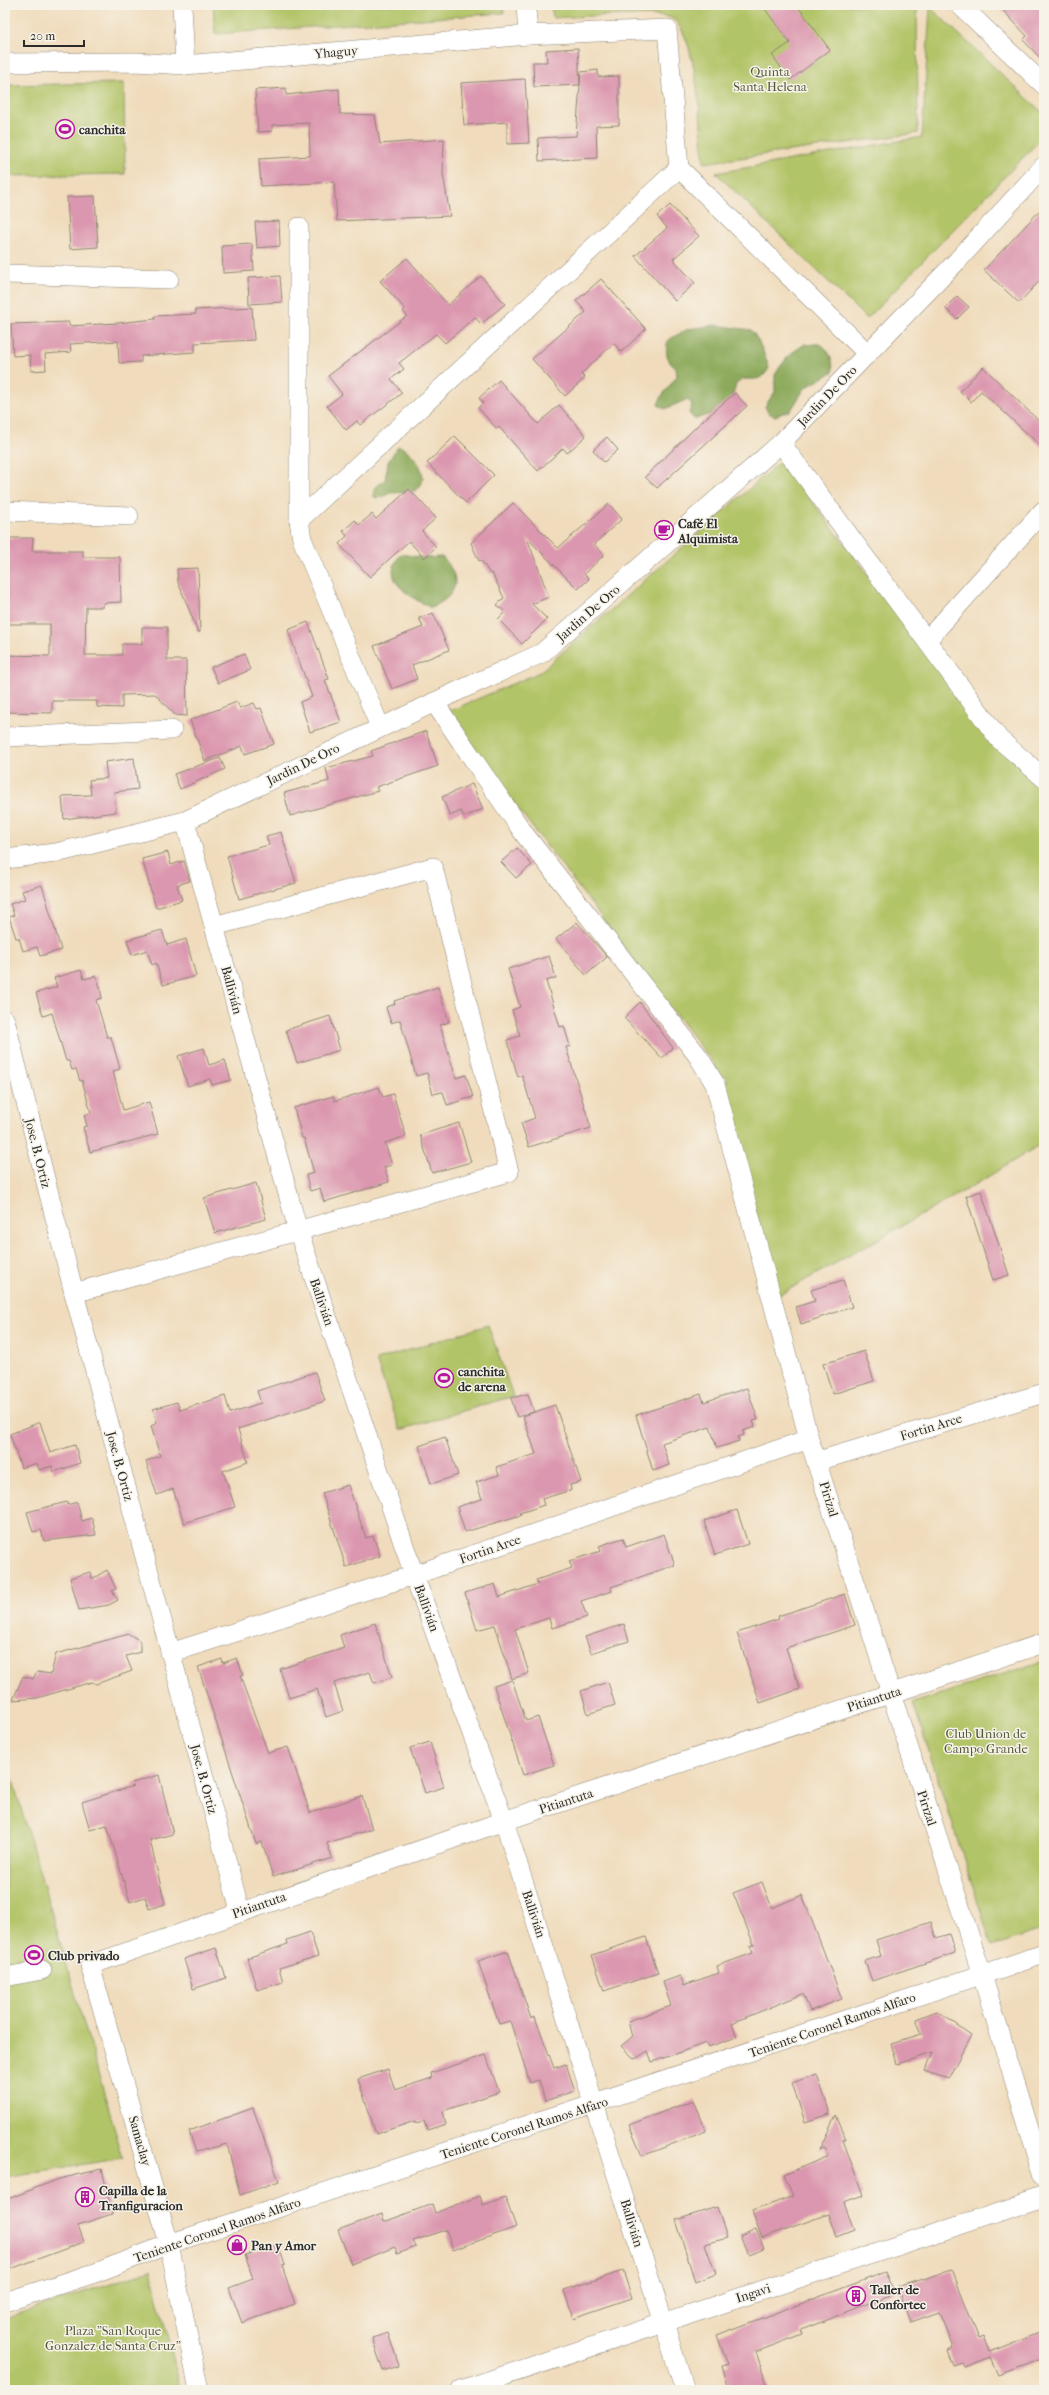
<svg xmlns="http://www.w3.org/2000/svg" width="1049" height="2395" font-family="'IM FELL French Canon',serif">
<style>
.green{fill:#b2c467;stroke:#6e7849}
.forest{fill:#8daa5c;stroke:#5c6a44}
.building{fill:#db97af}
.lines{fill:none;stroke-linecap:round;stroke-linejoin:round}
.minor-casing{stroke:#8e8474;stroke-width:20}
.minor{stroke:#fff;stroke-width:19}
.labels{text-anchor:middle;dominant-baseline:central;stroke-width:3;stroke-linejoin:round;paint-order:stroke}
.street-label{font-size:13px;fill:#2b2b2b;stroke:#f7f3e8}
.park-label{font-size:13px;fill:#54593d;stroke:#f7f3e8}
.poi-label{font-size:13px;font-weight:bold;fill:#2b2b2b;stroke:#f7f3e8;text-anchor:start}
</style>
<rect width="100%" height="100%" fill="#f7f3e8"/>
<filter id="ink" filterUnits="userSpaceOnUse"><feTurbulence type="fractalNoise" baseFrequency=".025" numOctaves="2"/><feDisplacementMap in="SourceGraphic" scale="8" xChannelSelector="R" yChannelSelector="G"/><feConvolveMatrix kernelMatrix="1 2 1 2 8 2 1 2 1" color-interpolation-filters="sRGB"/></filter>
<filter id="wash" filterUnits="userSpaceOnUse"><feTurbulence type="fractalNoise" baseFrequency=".012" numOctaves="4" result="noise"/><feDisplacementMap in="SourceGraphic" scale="16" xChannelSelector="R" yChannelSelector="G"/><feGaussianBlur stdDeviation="0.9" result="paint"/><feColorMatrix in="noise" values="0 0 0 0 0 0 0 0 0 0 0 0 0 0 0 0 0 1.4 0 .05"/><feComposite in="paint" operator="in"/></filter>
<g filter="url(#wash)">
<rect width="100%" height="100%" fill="#f0dcbc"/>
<g class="green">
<polygon points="213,5 503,5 504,13 215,34"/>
<path d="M 551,5 L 917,5 L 918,133 L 704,163 C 701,133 698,32 671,18 C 659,12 571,17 553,18 Z"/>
<polygon points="930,7 1044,114 1044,136 867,319 716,173 922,137"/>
<polygon points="124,83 125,174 5,176 5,85"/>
<polygon points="781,461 920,642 1044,797 1044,1142 978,1183 772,1299 732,1107 716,1067 445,713 540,672"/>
<polygon points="488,1325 513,1396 400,1430 376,1360"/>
<polygon points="1044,1661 1044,1929 992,1946 913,1703"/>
<polygon points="5,1753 123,2158 5,2177"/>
<polygon points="151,2270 181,2390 5,2390 5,2318"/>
</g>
<g class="forest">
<path d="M 715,325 L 751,330 C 759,339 765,356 769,368 C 762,381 756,379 743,379 L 736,384 C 733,404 713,415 694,419 L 689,413 L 692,405 L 688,399 L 665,409 L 658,405 L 661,397 L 677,376 L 676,368 C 666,361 665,352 668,340 L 688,329 Z"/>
<path d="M 805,344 C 810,346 814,343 818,344 C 830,347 833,362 833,372 L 805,388 L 791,410 L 775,416 L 768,413 L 765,406 L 775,392 L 775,375 L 780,367 L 790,354 Z"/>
<path d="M 398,446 C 412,449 434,478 416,490 C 409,494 400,492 392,493 C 387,494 382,497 377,498 L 373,496 L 375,487 L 385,480 L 388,462 Z"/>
<path d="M 401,554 L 424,558 L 442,557 C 463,579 458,595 431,608 C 411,597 378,580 401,554 Z"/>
</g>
<g id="blocks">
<g class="building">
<polygon points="762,5 797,5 830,50 790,80 772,55 790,43"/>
<polygon points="998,5 1044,5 1044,62 1023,40 1027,36"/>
<polygon points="578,48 580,85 534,87 533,62 547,62 546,50"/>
<polygon points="598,70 598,77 619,76 619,125 596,126 597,158 539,161 538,138 576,136 581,72"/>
<polygon points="525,79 529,143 507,144 507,122 464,125 461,83"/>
<polygon points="286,88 286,95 339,89 340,114 375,115 380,144 444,139 443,174 450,216 337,221 334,182 261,186 259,159 310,156 309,123 272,125 272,131 258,132 255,90"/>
<polygon points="95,196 98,247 70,249 67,197"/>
<polygon points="670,205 699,236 673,259 695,283 675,301 635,256 667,228 657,216"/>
<polygon points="1044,206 1044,276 1019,303 984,270"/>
<polygon points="279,221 280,246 257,248 255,222"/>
<polygon points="252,244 254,271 223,273 222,246"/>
<polygon points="407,258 448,305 481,276 505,304 481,324 475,317 445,343 436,334 399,363 404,369 391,379 402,393 360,425 357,421 346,430 327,406 342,394 328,376 407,316 403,311 405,309 380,281"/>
<polygon points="280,276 282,302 249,304 248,278"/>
<polygon points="601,279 646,329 621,352 614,343 581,374 585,378 565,396 532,359 586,312 576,301"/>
<polygon points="957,296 969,307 957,319 945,308"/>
<polygon points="252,307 254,340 195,343 195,352 141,356 141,362 119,363 118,341 70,344 71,352 45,354 46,370 31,371 30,355 13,356 11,324 69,322 69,326 117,323 155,319 155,316 196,314 195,310"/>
<polygon points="983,367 1044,426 1044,449 981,391 971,402 960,391"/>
<polygon points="499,380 538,424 559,405 586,436 567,453 563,448 538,471 499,427 497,429 478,408 483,403 479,398"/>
<polygon points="735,393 747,406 657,488 645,477 699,424"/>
<polygon points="455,436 494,475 466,503 427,463"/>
<polygon points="607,437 618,450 604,462 593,450"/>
<polygon points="409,489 436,518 422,531 436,547 424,558 409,541 370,577 339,544 347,536 343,531 355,520 359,525 372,514 376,519"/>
<polygon points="513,503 558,548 609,504 622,519 594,544 604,555 584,574 589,579 578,589 527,538 549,597 532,604 547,619 522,644 498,619 505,612 497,605 504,598 492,573 490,574 481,560 479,561 471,543"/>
<polygon points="5,538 33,538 32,551 83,551 83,557 120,557 121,602 103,603 103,607 86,607 85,655 122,655 122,644 142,644 142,627 167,627 167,660 186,660 187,716 175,715 155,694 122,695 122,708 97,707 97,701 52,701 52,713 5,712 5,655 50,656 50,624 5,624"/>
<polygon points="198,568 200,632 198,632 178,582 177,569"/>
<polygon points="433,613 449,650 412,665 417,679 392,689 374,646 423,627 419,618"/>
<polygon points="308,622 329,679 325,680 341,722 310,732 300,702 312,697 288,630"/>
<polygon points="244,654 250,670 218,683 211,667"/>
<polygon points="237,702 240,708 254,703 257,709 261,708 274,744 245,754 242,746 205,761 190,720"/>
<polygon points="426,731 438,766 376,787 378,791 290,816 284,793 329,781 326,768 373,756 371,751"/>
<polygon points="134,758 138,789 114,792 116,812 64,819 62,796 91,795 89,780 107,778 105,762"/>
<polygon points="220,758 225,769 180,789 174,774"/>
<polygon points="472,784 483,809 464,817 461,811 450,816 442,797"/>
<polygon points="281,832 296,883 239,899 227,856 269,845 266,836"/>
<polygon points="517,848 532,865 516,878 501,862"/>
<polygon points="168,852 171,865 184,861 190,881 177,885 182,900 156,908 142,859"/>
<polygon points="42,885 61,950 40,956 37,947 23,951 19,938 16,938 9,917 14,915 10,904 25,899 22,891"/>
<polygon points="577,922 607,957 586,975 556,939"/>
<polygon points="162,930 167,945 186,939 196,976 163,985 156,963 152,965 147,950 132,955 127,940"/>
<polygon points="549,956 556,978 546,981 560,1027 564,1026 570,1046 566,1047 591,1128 529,1147 521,1123 535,1118 522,1075 518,1077 507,1040 520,1036 512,1010 520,1007 508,969"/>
<polygon points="81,970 84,979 96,976 100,987 102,998 96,1000 107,1037 111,1037 120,1069 113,1071 123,1110 149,1102 158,1134 90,1152 83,1127 87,1126 84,1115 91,1113 82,1080 80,1081 76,1069 72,1070 69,1061 66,1061 52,1013 43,1016 36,993 57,987 54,978"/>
<polygon points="438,987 449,1022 440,1025 456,1078 466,1075 473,1097 447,1105 443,1092 433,1094 427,1073 416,1076 400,1020 391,1023 386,1007 395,1004 394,1001"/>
<polygon points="640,1002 673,1048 662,1058 624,1018"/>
<polygon points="330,1016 340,1050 297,1063 286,1030"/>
<polygon points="204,1048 209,1065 225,1060 231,1080 212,1085 210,1079 188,1086 178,1056"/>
<polygon points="379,1087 383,1097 393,1094 406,1136 385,1143 392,1165 384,1167 389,1182 324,1202 320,1188 310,1191 306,1175 314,1173 304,1138 302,1138 294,1108 333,1096 335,1101"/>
<polygon points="459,1123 471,1162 432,1173 420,1135"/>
<polygon points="256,1183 266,1219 215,1233 204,1198"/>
<polygon points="981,1191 1009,1275 993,1280 966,1196"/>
<polygon points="843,1280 852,1307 801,1324 796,1307 815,1301 811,1290"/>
<polygon points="864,1351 874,1381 833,1394 823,1364"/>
<polygon points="315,1372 325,1401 238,1429 248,1462 223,1471 235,1507 184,1523 173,1489 157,1495 146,1461 160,1456 151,1426 157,1423 153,1409 177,1402 180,1410 225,1396 230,1413 261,1403 257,1391"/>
<polygon points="747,1388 758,1420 753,1421 755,1427 743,1431 744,1435 738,1437 739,1441 717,1448 710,1427 662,1443 669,1465 653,1471 636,1415 701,1394 704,1402"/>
<polygon points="528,1394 534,1412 517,1417 511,1398"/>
<polygon points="555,1405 581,1482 570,1485 571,1490 542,1499 544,1505 520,1513 521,1515 465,1532 457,1507 482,1499 476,1482 499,1475 496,1467 536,1454 523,1416"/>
<polygon points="40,1422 50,1453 75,1445 80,1463 54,1472 52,1466 39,1470 37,1463 21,1468 10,1434"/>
<polygon points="445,1437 458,1475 431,1484 419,1446"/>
<polygon points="348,1485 366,1538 373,1536 380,1556 346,1567 322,1493"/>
<polygon points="67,1502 67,1505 77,1502 82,1521 92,1518 96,1535 44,1541 41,1530 33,1532 27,1512"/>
<polygon points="737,1510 748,1544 715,1555 704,1521"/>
<polygon points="664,1534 675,1565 611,1587 612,1591 581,1601 587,1617 552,1628 549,1618 515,1629 529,1673 512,1679 495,1625 477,1630 465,1593 495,1584 499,1597 538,1584 536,1580 572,1568 569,1561 601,1551 599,1546 623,1538 626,1547"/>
<polygon points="107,1570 116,1589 112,1591 118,1600 109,1605 79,1610 70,1578 90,1572 92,1579"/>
<polygon points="845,1594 855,1625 786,1648 800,1689 760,1703 737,1633 779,1619 778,1616"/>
<polygon points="375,1623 392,1677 374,1683 370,1672 334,1683 343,1711 326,1717 317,1689 289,1698 280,1669 344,1648 340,1635"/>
<polygon points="624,1624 629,1641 591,1653 585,1637"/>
<polygon points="129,1634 140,1641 140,1652 126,1656 132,1671 96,1684 92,1682 37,1698 13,1700 23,1676 33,1679 37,1672 51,1674 56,1654"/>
<polygon points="237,1658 243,1675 240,1676 268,1753 288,1747 310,1813 362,1796 372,1829 327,1843 332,1858 273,1877 262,1842 256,1844 198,1667 222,1659 223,1663"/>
<polygon points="512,1680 526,1721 538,1717 554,1765 523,1775 494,1686"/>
<polygon points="608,1682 615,1705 588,1714 581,1691"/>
<polygon points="430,1742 444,1787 425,1793 410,1748"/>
<polygon points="159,1775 173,1834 150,1840 165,1904 149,1909 145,1897 130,1902 107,1825 90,1830 82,1802 133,1786 132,1783"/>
<polygon points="762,1882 772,1908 802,1895 842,1999 810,2011 803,1994 732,2023 737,2037 708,2047 706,2043 652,2062 648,2051 635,2059 621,2046 632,2037 628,2021 671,2006 663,1982 680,1976 684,1985 719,1973 717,1966 753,1953 750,1946 754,1945 733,1893"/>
<polygon points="931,1922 936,1938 949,1934 955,1953 872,1981 865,1961 881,1956 876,1940"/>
<polygon points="310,1932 318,1956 279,1968 283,1982 257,1990 247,1958 288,1944 287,1940"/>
<polygon points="646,1937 658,1973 604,1991 592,1955"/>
<polygon points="216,1948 226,1978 193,1989 184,1959"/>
<polygon points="508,1951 531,2019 535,2017 554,2068 566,2064 575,2091 545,2101 539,2080 530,2083 510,2021 499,2024 478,1961"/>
<polygon points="937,2011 971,2035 948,2079 925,2071 932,2053 897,2064 891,2043 922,2034 916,2019"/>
<polygon points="486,2055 499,2092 443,2111 446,2124 427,2130 424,2121 416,2123 415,2121 376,2134 358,2079 388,2069 395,2090 432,2078 431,2073"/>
<polygon points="817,2074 830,2114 805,2122 792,2083"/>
<polygon points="694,2100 706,2131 642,2156 629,2125"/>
<polygon points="253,2108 279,2181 240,2195 227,2144 196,2152 189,2131"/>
<polygon points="836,2115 846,2139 843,2140 863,2195 844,2202 854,2230 836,2237 828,2214 762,2238 752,2211 793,2196 784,2175 828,2156 824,2147 819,2150"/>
<polygon points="102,2169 112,2214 78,2225 84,2242 5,2271 5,2200 59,2179"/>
<polygon points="480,2196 483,2205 505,2197 516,2227 453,2250 446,2230 413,2241 416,2247 397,2254 395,2247 351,2264 338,2230 382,2214 384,2222 432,2204 435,2213"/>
<polygon points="717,2207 727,2238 705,2244 716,2274 695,2282 676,2220"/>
<polygon points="756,2229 764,2248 748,2254 740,2236"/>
<polygon points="278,2244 285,2265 282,2266 295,2304 242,2323 229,2288 253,2279 245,2255"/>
<polygon points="952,2270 979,2338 984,2336 990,2352 1044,2330 1044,2358 998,2375 990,2357 964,2367 962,2363 954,2366 948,2350 953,2348 939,2312 911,2322 898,2287"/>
<polygon points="623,2271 632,2298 573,2318 564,2290"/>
<polygon points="886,2272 895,2293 801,2330 803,2334 756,2352 769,2390 729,2390 722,2367 728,2365 717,2335"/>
<polygon points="388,2333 399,2366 383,2371 372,2338"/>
</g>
</g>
</g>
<g filter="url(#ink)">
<use href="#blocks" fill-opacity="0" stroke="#8e8474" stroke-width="1"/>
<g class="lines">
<g class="minor-casing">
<g id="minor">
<polyline points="182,5 185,65"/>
<polyline points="526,5 528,35"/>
<polyline points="960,5 1044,85"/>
<polyline points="5,63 135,62 185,65 528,35 667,29 679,168 868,354"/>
<polyline points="299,227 299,520 302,539 380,727"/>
<polyline points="5,274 169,279"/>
<polyline points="781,443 999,739 1044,778"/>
<polyline points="5,511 129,516"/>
<polyline points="299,520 679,168"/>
<polyline points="927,640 1044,510"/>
<polyline points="434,702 525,835 698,1056 715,1084 809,1439 982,1975 1044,2178"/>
<polyline points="5,737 172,730"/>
<polyline points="185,821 298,1230 414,1575 504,1821 685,2390"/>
<polyline points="5,859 56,853 185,821 458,691 542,653 781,443 958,260 1044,166"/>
<polyline points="5,1020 74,1293 240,1911"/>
<polyline points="74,1293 509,1172 433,867 214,926"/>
<polyline points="818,1461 1044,1393"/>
<polyline points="170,1653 414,1575 809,1439"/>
<polyline points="5,1977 42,1970"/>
<polyline points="5,2302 98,2272 169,2244 1044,1954"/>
<polyline points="199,2390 169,2244 90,1965 504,1821 1044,1643"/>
<polyline points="461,2390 1044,2197"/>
</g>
</g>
<use href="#minor" class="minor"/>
</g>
</g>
<defs>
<g id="stadium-ring" transform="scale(1)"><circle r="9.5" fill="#f7f3e8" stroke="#b5179e" stroke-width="1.5"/><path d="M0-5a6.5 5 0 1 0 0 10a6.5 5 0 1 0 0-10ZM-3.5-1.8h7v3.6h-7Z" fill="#b5179e"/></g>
<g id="cafe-ring" transform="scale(1)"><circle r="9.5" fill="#f7f3e8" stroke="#b5179e" stroke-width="1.5"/><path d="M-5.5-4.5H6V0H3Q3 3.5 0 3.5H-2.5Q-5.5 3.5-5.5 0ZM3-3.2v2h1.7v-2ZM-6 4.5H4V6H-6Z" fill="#b5179e"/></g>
<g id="building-ring" transform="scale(1)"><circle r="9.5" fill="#f7f3e8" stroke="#b5179e" stroke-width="1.5"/><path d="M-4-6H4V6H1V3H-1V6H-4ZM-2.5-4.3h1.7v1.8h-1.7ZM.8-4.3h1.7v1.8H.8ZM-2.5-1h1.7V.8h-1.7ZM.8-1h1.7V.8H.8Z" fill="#b5179e"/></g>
<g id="shop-ring" transform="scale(1)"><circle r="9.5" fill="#f7f3e8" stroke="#b5179e" stroke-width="1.5"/><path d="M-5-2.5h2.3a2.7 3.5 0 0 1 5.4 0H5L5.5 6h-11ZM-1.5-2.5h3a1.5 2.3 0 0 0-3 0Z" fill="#b5179e"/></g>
</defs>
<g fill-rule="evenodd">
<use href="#stadium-ring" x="65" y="129"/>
<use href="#cafe-ring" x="664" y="530"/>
<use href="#stadium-ring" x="444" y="1378"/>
<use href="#stadium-ring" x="34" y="1955"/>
<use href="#building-ring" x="85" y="2197"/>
<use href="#shop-ring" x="237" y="2245"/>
<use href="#building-ring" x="856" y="2296"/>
</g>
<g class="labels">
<g class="street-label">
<text transform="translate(336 52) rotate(-5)">Yhaguy</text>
<text transform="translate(827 396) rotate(-46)">Jardin De Oro</text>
<text transform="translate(588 613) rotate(-41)">Jardin De Oro</text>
<text transform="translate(303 764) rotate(-26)">Jardin De Oro</text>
<text transform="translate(232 990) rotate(75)">Ballivián</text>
<text transform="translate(38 1153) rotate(76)">Jose. B. Ortiz</text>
<text transform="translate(322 1302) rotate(71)">Ballivián</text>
<text transform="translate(931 1427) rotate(-17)">Fortin Arce</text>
<text transform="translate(120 1466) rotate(75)">Jose. B. Ortiz</text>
<text transform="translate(829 1499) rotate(73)">Pirizal</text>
<text transform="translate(490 1549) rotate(-19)">Fortin Arce</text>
<text transform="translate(427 1608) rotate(70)">Ballivián</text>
<text transform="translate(874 1699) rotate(-18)">Pitiantuta</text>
<text transform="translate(204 1779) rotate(75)">Jose. B. Ortiz</text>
<text transform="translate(566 1801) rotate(-18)">Pitiantuta</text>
<text transform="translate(927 1808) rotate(72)">Pirizal</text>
<text transform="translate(259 1905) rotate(-19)">Pitiantuta</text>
<text transform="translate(534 1914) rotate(72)">Ballivián</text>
<text transform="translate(832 2025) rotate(-19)">Teniente Coronel Ramos Alfaro</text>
<text transform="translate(524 2128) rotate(-18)">Teniente Coronel Ramos Alfaro</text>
<text transform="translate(140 2141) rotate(74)">Samaclay</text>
<text transform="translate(632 2223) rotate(73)">Ballivián</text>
<text transform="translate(217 2230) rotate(-19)">Teniente Coronel Ramos Alfaro</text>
<text transform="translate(753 2293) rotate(-18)">Ingavi</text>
</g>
<g class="park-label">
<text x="770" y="71">Quinta<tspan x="770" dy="15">Santa Helena</tspan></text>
<text x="986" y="1733">Club Union de<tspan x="986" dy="15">Campo Grande</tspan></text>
<text x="113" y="2330">Plaza "San Roque<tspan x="113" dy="15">Gonzalez de Santa Cruz"</tspan></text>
</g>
<g class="poi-label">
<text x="79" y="129">canchita</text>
<text x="678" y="523">Café El<tspan x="678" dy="15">Alquimista</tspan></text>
<text x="458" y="1371">canchita<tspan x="458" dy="15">de arena</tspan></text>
<text x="48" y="1955">Club privado</text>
<text x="99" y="2190">Capilla de la<tspan x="99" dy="15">Tranfiguracion</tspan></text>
<text x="251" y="2245">Pan y Amor</text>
<text x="870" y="2289">Taller de<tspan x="870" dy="15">Confortec</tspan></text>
</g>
</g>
<rect width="1049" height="2395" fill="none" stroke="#f7f3e8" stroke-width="20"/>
<path d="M24 40v6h60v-6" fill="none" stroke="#2b2b2b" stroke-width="2"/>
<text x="30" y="40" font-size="12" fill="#2b2b2b" stroke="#f7f3e8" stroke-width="3" paint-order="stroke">20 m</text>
</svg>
